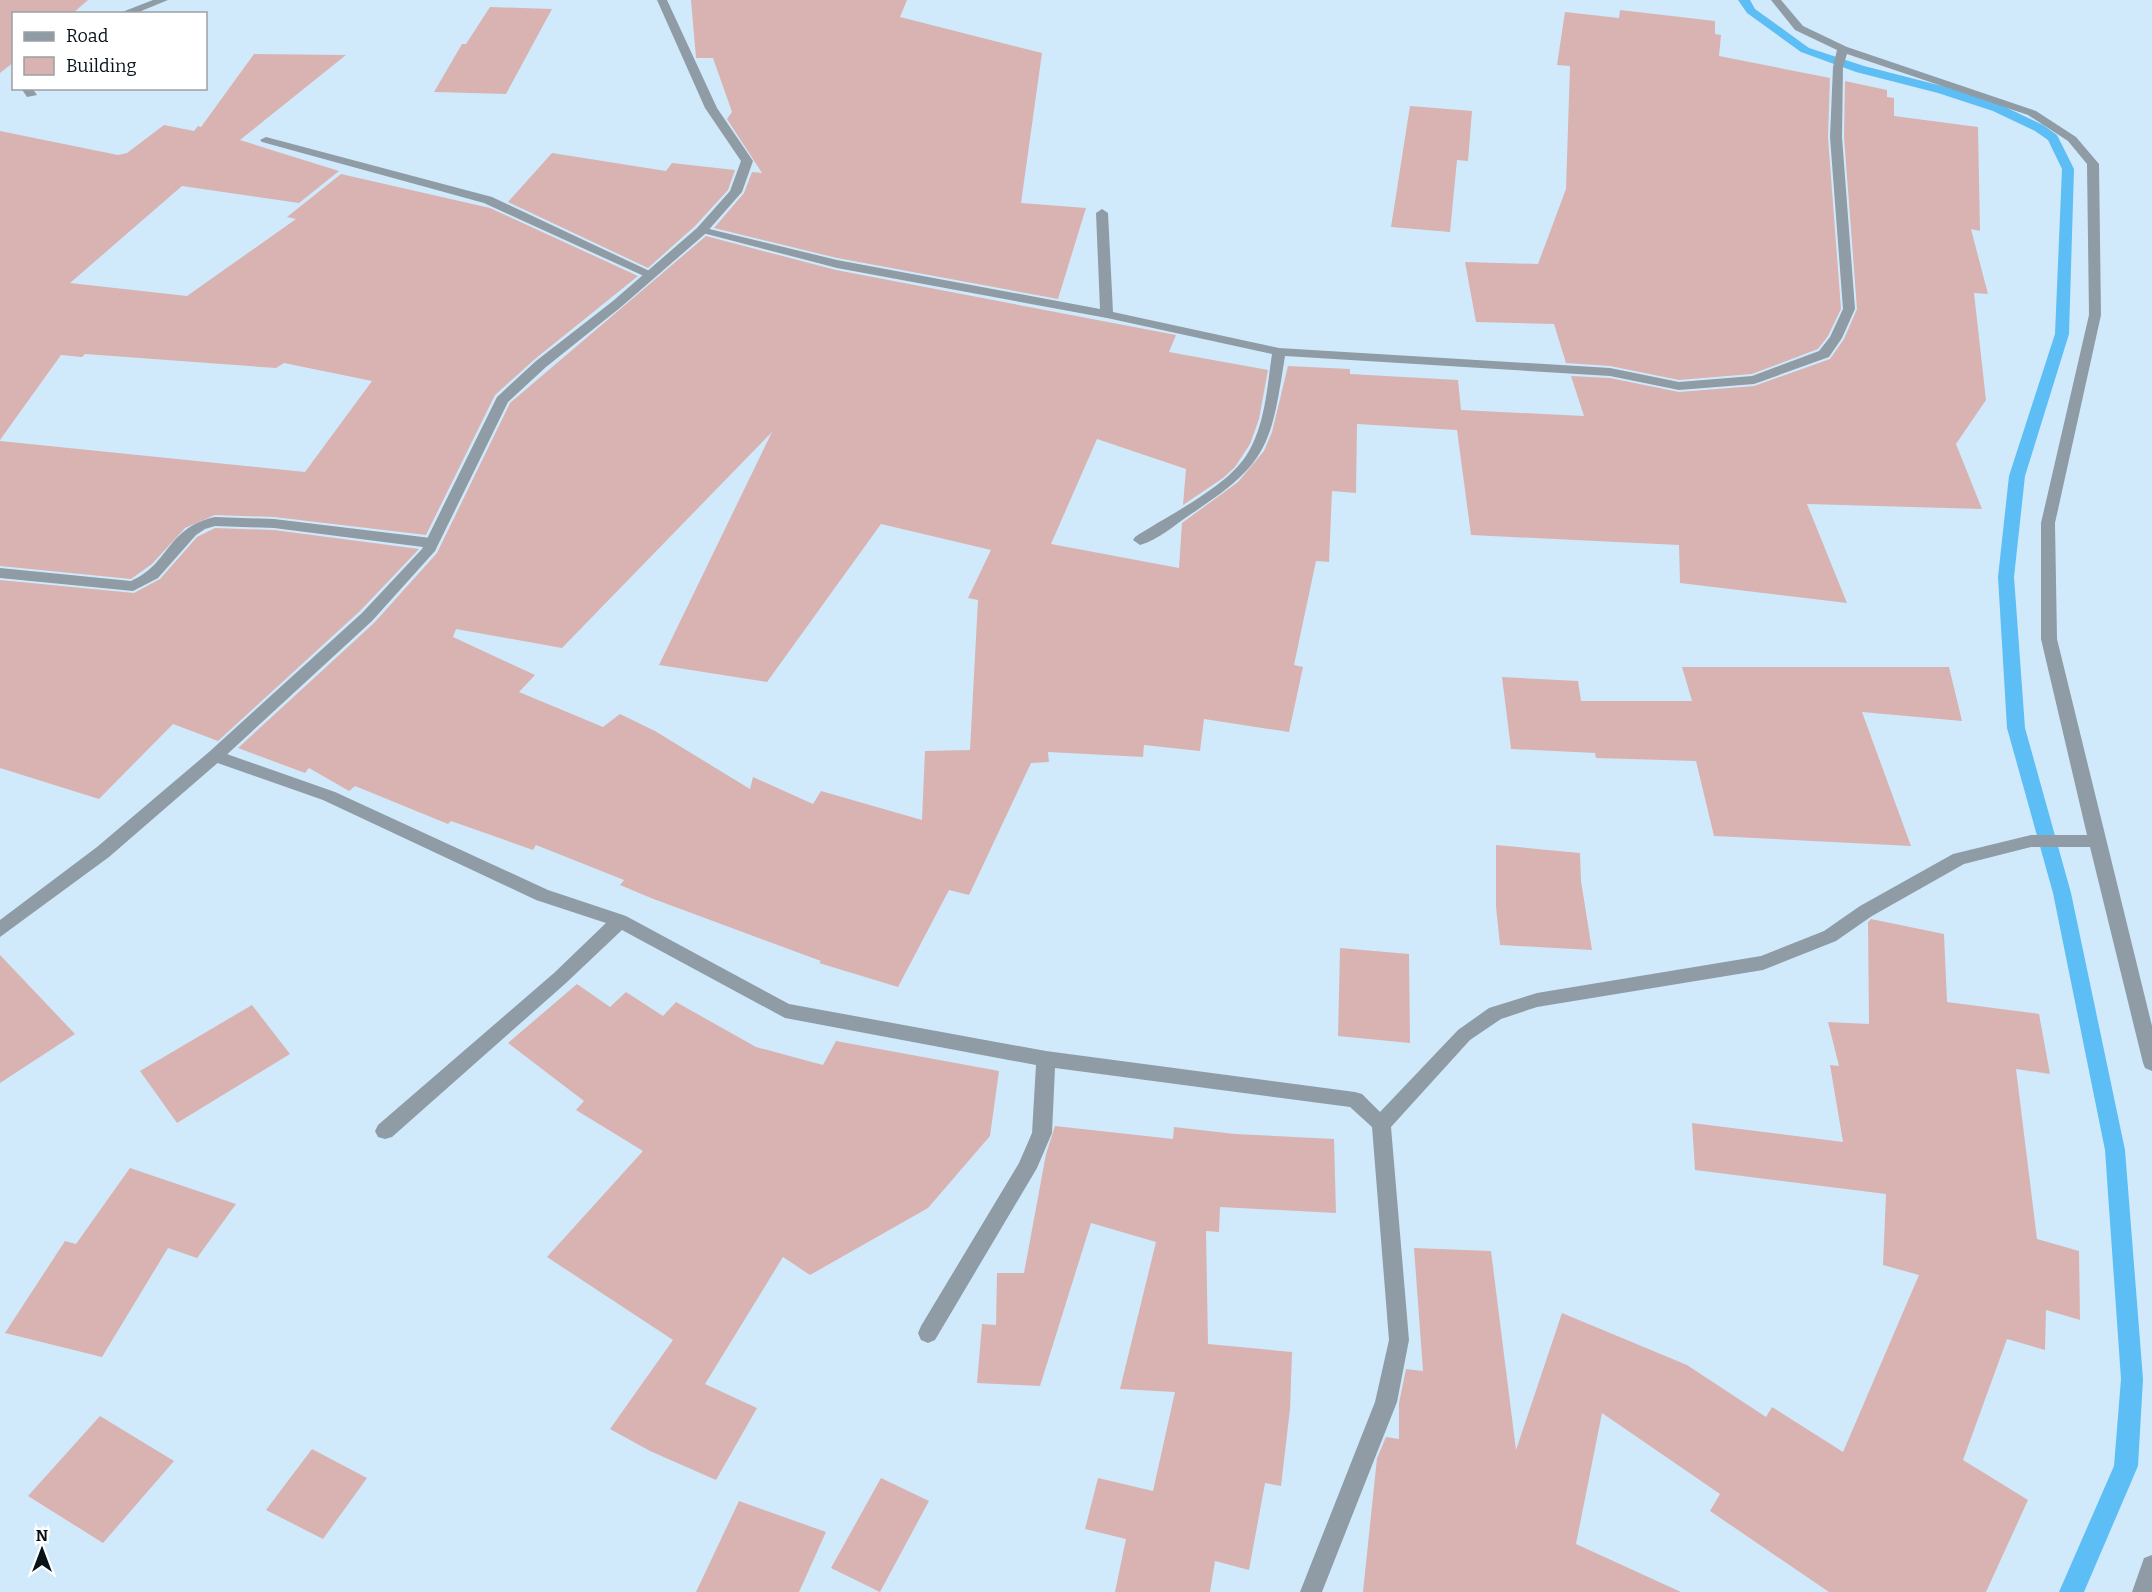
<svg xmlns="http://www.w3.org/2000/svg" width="2152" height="1592" font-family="Bitter,serif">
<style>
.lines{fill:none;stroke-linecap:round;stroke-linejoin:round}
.stream{fill:#5cbef5;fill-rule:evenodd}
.building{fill:#d9b3b2;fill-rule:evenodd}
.minor{fill:#8f9ca5;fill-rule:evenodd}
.tertiary{fill:#8f9ca5;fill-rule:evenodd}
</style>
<rect width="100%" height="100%" fill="#d0eafb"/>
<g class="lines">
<polygon class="stream" points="1738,0 1750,0 1755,9 1809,48 1864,66 1946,87 2001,105 2043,125 2057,135 2074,169 2069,334 2025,476 2014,577 2025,728 2071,893 2125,1150 2143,1379 2138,1466 2084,1592 2059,1592 2114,1466 2121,1379 2105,1150 2053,893 2007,728 1998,577 2009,476 2055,334 2062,169 2048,140 2035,131 1993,111 1938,93 1856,72 1801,52 1747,13"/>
</g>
<g class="building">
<polygon points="0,0 88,0 72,14 14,14 14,62 0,73"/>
<polygon points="691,0 907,0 900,17 1042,53 1021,203 1086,208 1058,299 837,258 714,228 744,193 752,172 762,173 727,119 732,112 713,58 696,58"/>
<polygon points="490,7 552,9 506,94 434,92 462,44 466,44"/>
<polygon points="1620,10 1715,21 1715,34 1721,35 1719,56 1830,78 1828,137 1841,309 1828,336 1818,349 1752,374 1679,380 1610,366 1566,363 1554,324 1476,322 1465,262 1538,264 1566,189 1570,66 1557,65 1565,12 1619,18"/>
<polygon points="254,54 346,55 240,140 339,171 299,203 182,186 70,283 187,296 296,219 287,217 341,174 490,208 638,276 535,359 495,395 426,535 274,517 215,515 185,528 152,564 131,579 0,566 0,441 305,472 372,381 284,363 276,368 85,354 82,357 61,355 0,440 0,131 118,155 127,153 164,125 194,131 198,126 201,127"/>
<path d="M 1845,81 L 1887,90 L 1887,97 L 1894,98 L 1894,116 L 1978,127 L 1980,231 L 1971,229 L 1988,294 L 1974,293 L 1986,400 L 1956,444 L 1982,509 L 1807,504 L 1847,603 L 1680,583 L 1679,545 L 1471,535 L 1457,430 L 1357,424 L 1356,493 L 1332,491 L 1329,562 L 1316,561 L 1294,665 L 1303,667 L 1289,732 L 1204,719 L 1200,751 L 1144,745 L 1143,757 L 1048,752 L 1049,762 L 1031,763 L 969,895 L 949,890 L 898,987 L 819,963 L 821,961 L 651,898 L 620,885 L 624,880 L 536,845 L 533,850 L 451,821 L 448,824 L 355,786 L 349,791 L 309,768 L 305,773 L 238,748 L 374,623 L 437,553 L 510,403 L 706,236 L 836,270 L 1176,335 L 1169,352 L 1268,370 L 1259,419 L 1250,444 L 1235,467 L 1223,478 L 1183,505 L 1186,469 L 1097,439 L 1051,544 L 1179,568 L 1182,523 L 1238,482 L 1264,451 L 1272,432 L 1288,366 L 1350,369 L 1350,374 L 1458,380 L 1461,410 L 1584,416 L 1571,376 L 1610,378 L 1679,392 L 1754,386 L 1830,359 L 1844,339 L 1857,309 L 1844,137 ZM 772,432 L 659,665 L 767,682 L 881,524 L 991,550 L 968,598 L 978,600 L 970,750 L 925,751 L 922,820 L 821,791 L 813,804 L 753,777 L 750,789 L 655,731 L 620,714 L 603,727 L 519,692 L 535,675 L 453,637 L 456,629 L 562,648 Z"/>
<polygon points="1410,106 1472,111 1468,161 1457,160 1450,232 1391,227"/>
<polygon points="552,153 666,171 672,163 735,170 728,190 695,226 648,268 508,202"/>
<polygon points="215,528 274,530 419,549 360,611 218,741 173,724 99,799 0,768 0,580 134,593 160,579 197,537"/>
<polygon points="1682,667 1949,667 1962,721 1862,712 1911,846 1714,836 1696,761 1596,758 1595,753 1511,749 1502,677 1578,681 1581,701 1692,701"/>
<polygon points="1496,845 1580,853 1581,881 1592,950 1500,945 1496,907"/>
<polygon points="1871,919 1944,934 1947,1002 2039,1014 2050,1074 2016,1069 2037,1239 2079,1251 2080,1320 2046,1310 2045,1350 2007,1339 1963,1460 2028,1500 1986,1592 1829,1592 1710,1511 1720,1494 1602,1413 1576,1544 1681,1592 1363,1592 1377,1458 1386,1437 1399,1439 1399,1403 1406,1369 1423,1371 1414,1248 1491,1251 1516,1450 1562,1313 1687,1365 1766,1417 1772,1407 1843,1452 1919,1275 1883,1265 1886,1194 1695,1170 1692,1123 1843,1142 1830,1065 1839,1066 1828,1022 1869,1024 1868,922"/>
<polygon points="1340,948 1409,954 1410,1043 1338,1036"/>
<polygon points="0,955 75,1034 0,1083"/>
<polygon points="577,984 610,1007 626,992 663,1016 676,1002 756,1047 823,1065 836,1041 999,1071 990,1136 928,1208 810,1275 783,1257 705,1384 757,1408 716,1480 650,1451 610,1429 673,1340 547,1257 643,1151 576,1110 584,1101 508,1043"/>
<polygon points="252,1005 290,1054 177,1123 140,1071"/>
<polygon points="1055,1126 1173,1139 1174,1127 1235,1134 1334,1139 1336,1213 1220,1207 1219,1232 1206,1231 1208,1344 1292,1352 1290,1409 1281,1486 1265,1483 1249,1570 1215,1561 1210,1592 1115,1592 1126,1539 1085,1529 1098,1478 1153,1491 1175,1392 1120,1389 1156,1242 1091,1223 1040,1386 977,1383 982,1324 996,1325 997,1273 1024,1273 1046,1154"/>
<polygon points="130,1168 236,1204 197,1258 168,1248 102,1357 5,1333 65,1241 76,1244"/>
<polygon points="100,1416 174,1461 103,1543 28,1496"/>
<polygon points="312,1449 367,1478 323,1539 266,1510"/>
<polygon points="881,1478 929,1501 880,1592 831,1568"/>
<polygon points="739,1501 826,1532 799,1592 696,1592"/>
</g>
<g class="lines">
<g class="minor">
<polygon points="153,0 168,0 134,14 117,14"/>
<path d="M 1771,0 L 1781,0 L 1803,26 L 1847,47 L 2036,111 L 2076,137 L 2099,164 L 2101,315 L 2055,523 L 2057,639 L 2152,1026 L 2152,1071 L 2145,1068 L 2143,1063 L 2090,847 L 2031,847 L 1964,864 L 1872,916 L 1836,941 L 1763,970 L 1537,1007 L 1501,1019 L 1470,1040 L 1391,1127 L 1409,1340 L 1397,1402 L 1322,1592 L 1300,1592 L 1375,1402 L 1389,1340 L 1372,1127 L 1350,1107 L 1055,1068 L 1052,1133 L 1037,1168 L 935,1340 L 928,1343 L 921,1340 L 918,1333 L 921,1326 L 1019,1163 L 1032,1133 L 1036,1065 L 785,1018 L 622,930 L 566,983 L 392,1137 L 385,1139 L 378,1137 L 375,1131 L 378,1125 L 554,973 L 606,923 L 536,900 L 323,800 L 209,760 L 207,756 L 209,752 L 221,752 L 335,792 L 548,890 L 626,916 L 789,1004 L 1046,1051 L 1355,1092 L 1362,1094 L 1380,1112 L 1458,1030 L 1489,1008 L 1537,993 L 1761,956 L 1824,931 L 1860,906 L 1953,854 L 2031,835 L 2087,835 L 2041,639 L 2041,523 L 2089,315 L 2087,164 L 2068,141 L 2028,115 L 1847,54 L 1843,67 L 1842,137 L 1855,309 L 1842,338 L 1829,357 L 1754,384 L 1679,390 L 1610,376 L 1285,356 C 1271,445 1269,463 1191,514 C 1176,524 1158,540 1140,545 L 1133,540 L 1135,537 C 1168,515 1224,489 1246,456 C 1265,427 1267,388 1272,354 L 1107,318 L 837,268 L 695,231 L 701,227 L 837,260 L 1100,309 L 1096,213 L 1102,209 L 1108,213 L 1113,312 L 1279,348 L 1610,368 L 1679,382 L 1752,376 L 1819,351 L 1830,337 L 1843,309 L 1830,137 L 1833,67 L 1837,50 L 1795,30 Z"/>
<polygon points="21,88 32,88 37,95 27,97"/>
<polygon points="266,137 492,197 656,274 654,277 646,277 484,203 262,142 260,140"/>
<path d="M 215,517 L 274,519 L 431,538 L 438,543 L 431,548 L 274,528 L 215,526 L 205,529 L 196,535 L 158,578 L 133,591 L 0,578 L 0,568 L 131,581 C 170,564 166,528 215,517 Z"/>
<polygon points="2152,1555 2152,1592 2132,1592 2144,1558"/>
</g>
<polygon class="tertiary" points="657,0 667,0 717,108 753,161 742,192 705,234 621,307 546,367 508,402 435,551 372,621 221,760 109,857 0,937 0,920 97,847 209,752 362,613 422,549 497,397 536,361 613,301 697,228 730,191 741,161 705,108"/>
</g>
<rect x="12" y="12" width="195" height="78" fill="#ffffff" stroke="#9ca0a3" stroke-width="1.5"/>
<rect x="24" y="32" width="30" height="9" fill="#8f9ca5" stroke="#9ca0a3" stroke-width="1.5"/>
<text x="66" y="42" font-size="18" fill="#071219">Road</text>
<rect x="24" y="57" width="30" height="18" fill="#d9b3b2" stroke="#9ca0a3" stroke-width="1.5"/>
<text x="66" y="72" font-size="18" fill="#071219">Building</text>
<g transform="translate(42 1550)" stroke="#ffffff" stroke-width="4.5" paint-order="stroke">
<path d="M0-4.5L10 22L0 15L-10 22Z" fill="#071219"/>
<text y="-9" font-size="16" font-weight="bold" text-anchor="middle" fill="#071219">N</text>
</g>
</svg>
